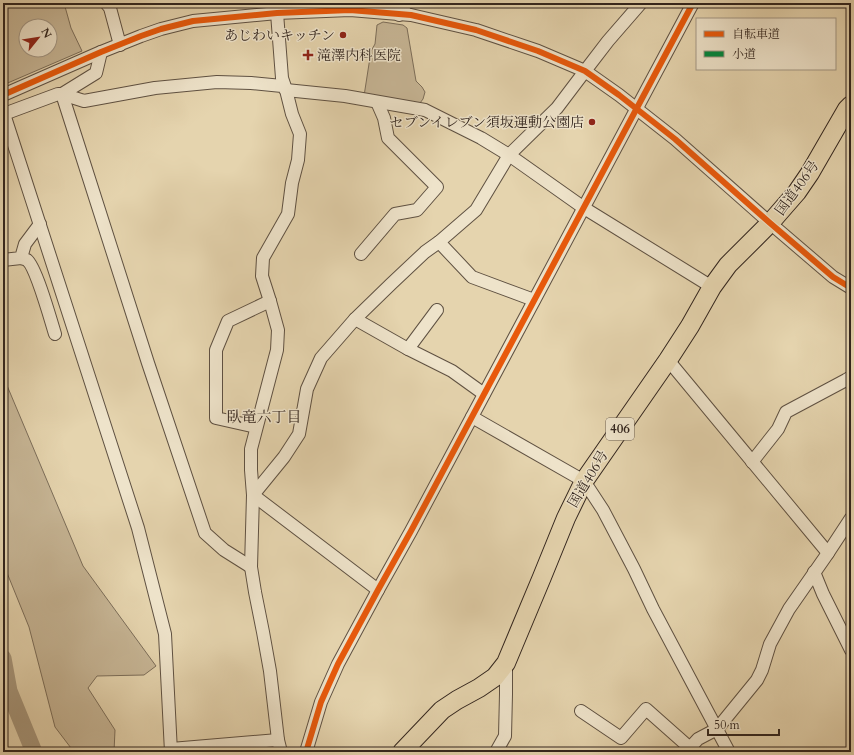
<svg xmlns="http://www.w3.org/2000/svg" width="854" height="755" font-family="Cardo,'Noto Serif JP',serif">
<style>
.green{fill:#c7b696;stroke:#7c6e5a;fill-rule:evenodd}
.lines{fill:none;stroke-linecap:round;stroke-linejoin:round}
.river{stroke:#a8987d;stroke-width:17}
.minor-casing{stroke:#5f5142;stroke-width:14}
.highway-casing{stroke:#32251e;stroke-width:20}
.minor{stroke:#eee3ca;stroke-width:12}
.highway{stroke:#e5d4ae;stroke-width:18}
.quiet{stroke:#00873e;stroke-width:5;stroke-dasharray:10 5;stroke-linecap:butt}
.cycleway-casing{stroke:#eee3ca;stroke-width:8}
.cycleway{stroke:#e8590c;stroke-width:6}
.poi-dot{fill:#8f2418;stroke:#eee3ca;stroke-width:1.5}
.labels{text-anchor:middle;dominant-baseline:central;stroke-width:3;stroke-linejoin:round;paint-order:stroke}
.shield{fill:#eee3ca;stroke:#6a5e52;stroke-width:1}
.shield-label{font-size:13px;font-weight:bold;fill:#32251e}
.poi-label{font-size:14px;fill:#32251e;stroke:#eee3ca;text-anchor:end}
.street-label{font-size:14px;fill:#32251e;stroke:#eee3ca}
.neighbourhood-label{font-size:15px;fill:#32251e;stroke:#eee3ca}
</style>
<rect width="100%" height="100%" fill="#e5d4ae"/>
<filter id="stains"><feTurbulence type="fractalNoise" baseFrequency=".005" numOctaves="4"/><feColorMatrix values="0 0 0 0 .2 0 0 0 0 .09 0 0 0 0 .02 0 0 0 .5 -.17"/></filter>
<radialGradient id="worn" r=".72"><stop offset=".6" stop-color="#630" stop-opacity="0"/><stop offset="1" stop-color="#630" stop-opacity=".3"/></radialGradient>
<g class="green">
<path d="M 3,3 L 64,3 L 71,28 L 82,51 L 3,85 ZM 26,26 L 50,26 L 50,50 L 26,50 Z"/>
<polygon points="383,22 403,25 407,28 416,81 422,87 425,92 423,99 420,103 364,96 371,51 375,44 377,25"/>
<polygon points="3,376 83,566 156,666 144,675 97,676 88,688 115,730 114,752 74,752 55,727 29,627 3,563"/>
</g>
<g class="lines">
<polyline class="river" points="3,658 9,691 34,752"/>
<g class="minor-casing">
<g id="minor">
<polyline points="106,3 110,8 120,45"/>
<polyline points="277,13 282,78 286,90 292,114 300,134 298,160 292,183 288,214 263,258 262,276 270,301 278,330 277,350 251,449 251,470 253,495 251,567 255,592 263,632 270,671 278,740 281,752"/>
<polyline points="399,15 404,6 407,3"/>
<polyline points="101,52 96,73 62,94 58,94 4,114 138,528 165,634 171,752"/>
<polyline points="62,94 84,101 155,88 217,82 251,83 282,86 286,90 345,96 425,110 481,138 509,155 584,208 712,287"/>
<polyline points="62,94 148,363 205,533 224,550 251,567"/>
<polyline points="3,95 101,52 141,36 161,29 193,21 277,13 350,10 411,15 476,30 538,51 585,71 619,95 675,139 770,223 833,277 851,288"/>
<polyline points="439,242 472,277 534,300"/>
<polyline points="361,254 395,214 417,210 437,187 388,138 384,118 377,102"/>
<path d="M 21,258 C 23,259 25,259 27,260 C 36,267 51,321 55,334"/>
<polyline points="3,260 21,258 25,244 40,224"/>
<polyline points="355,319 408,349 452,371 484,394"/>
<polyline points="408,349 437,310"/>
<polyline points="668,360 828,553"/>
<polyline points="472,417 584,481 603,510 634,569 653,609 729,752"/>
<polyline points="256,427 216,418 216,350 228,321 270,301"/>
<polyline points="752,462 778,429 786,412 846,380 851,377"/>
<polyline points="253,495 284,457 299,434 307,389 321,358 355,319 391,284 425,252 439,242 476,210 509,155 557,108 585,71 608,41 641,3"/>
<polyline points="253,495 378,590"/>
<polyline points="814,572 823,594 851,650"/>
<polyline points="581,711 621,738 646,709 690,748"/>
<polyline points="171,749 278,740"/>
<polyline points="306,752 321,702 338,664 378,590 411,531 693,3"/>
<polyline points="496,752 505,736 506,694 506,663"/>
<polyline points="686,752 698,739 717,729 757,680 762,670 770,644 789,609 828,553 851,518"/>
</g>
</g>
<g class="highway-casing">
<polyline id="highway" points="402,752 442,710 457,700 479,688 495,677 506,663 542,577 566,518 584,481 668,360 690,326 712,287 728,265 770,223 797,192 810,173 847,109 851,105"/>
</g>
<use href="#minor" class="minor"/>
<use href="#highway" class="highway"/>
<polyline class="quiet" points="403,3 404,6"/>
<g class="cycleway-casing">
<g id="cycleway">
<polyline points="3,95 101,52 141,36 161,29 193,21 277,13 350,10 411,15 476,30 538,51 585,71 619,95 675,139 770,223 833,277 851,288"/>
<polyline points="306,752 321,702 338,664 378,590 411,531 693,3"/>
</g>
</g>
<use href="#cycleway" class="cycleway"/>
</g>
<g class="poi-dot">
<circle cx="343" cy="35" r="4"/>
<path d="M306 49h4v4h4v4h-4v4h-4v-4h-4v-4h4z"/>
<circle cx="592" cy="122" r="4"/>
</g>
<g class="labels">
<rect class="shield" x="606" y="418" width="28" height="22" rx="3"/>
<g class="shield-label">
<text x="620" y="429">406</text>
</g>
<g class="poi-label">
<text x="335" y="35">あじわいキッチン</text>
<text x="317" y="55" text-anchor="start">滝澤内科医院</text>
<text x="584" y="122">セブンイレブン須坂運動公園店</text>
</g>
<g class="street-label">
<text transform="translate(797 188) rotate(-54)">国道406号</text>
<text transform="translate(588 479) rotate(-59)">国道406号</text>
</g>
<g class="neighbourhood-label">
<text x="264" y="417">臥竜六丁目</text>
</g>
</g>
<rect width="854" height="755" fill="none" stroke="#e5d4ae" stroke-width="16"/>
<rect x="4" y="4" width="846" height="747" fill="none" stroke="#32251e" stroke-width="2"/>
<rect x="8" y="8" width="838" height="739" fill="none" stroke="#32251e"/>
<rect x="696" y="18" width="140" height="52" fill="#eee3ca" stroke="#a39785"/>
<rect x="704" y="31" width="20" height="6" fill="#e8590c" stroke="#a39785"/>
<text x="732" y="38" font-size="12" fill="#32251e">自転車道</text>
<rect x="704" y="51" width="20" height="6" fill="#00873e" stroke="#a39785"/>
<text x="732" y="58" font-size="12" fill="#32251e">小道</text>
<g transform="translate(38 38) rotate(60)"><circle r="19" fill="#eee3ca" stroke="#a39785"/>
<path d="M0-3L7 15L0 10L-7 15Z" fill="#8f2418"/>
<text y="-6" font-size="11" font-weight="bold" text-anchor="middle" fill="#32251e">N</text>
</g>
<path d="M708 729v6h71v-6" fill="none" stroke="#32251e" stroke-width="2"/>
<text x="714" y="729" font-size="12" fill="#32251e" stroke="#eee3ca" stroke-width="3" paint-order="stroke">50 m</text>
<rect width="100%" height="100%" filter="url(#stains)"/>
<rect width="100%" height="100%" fill="url(#worn)"/>
</svg>
